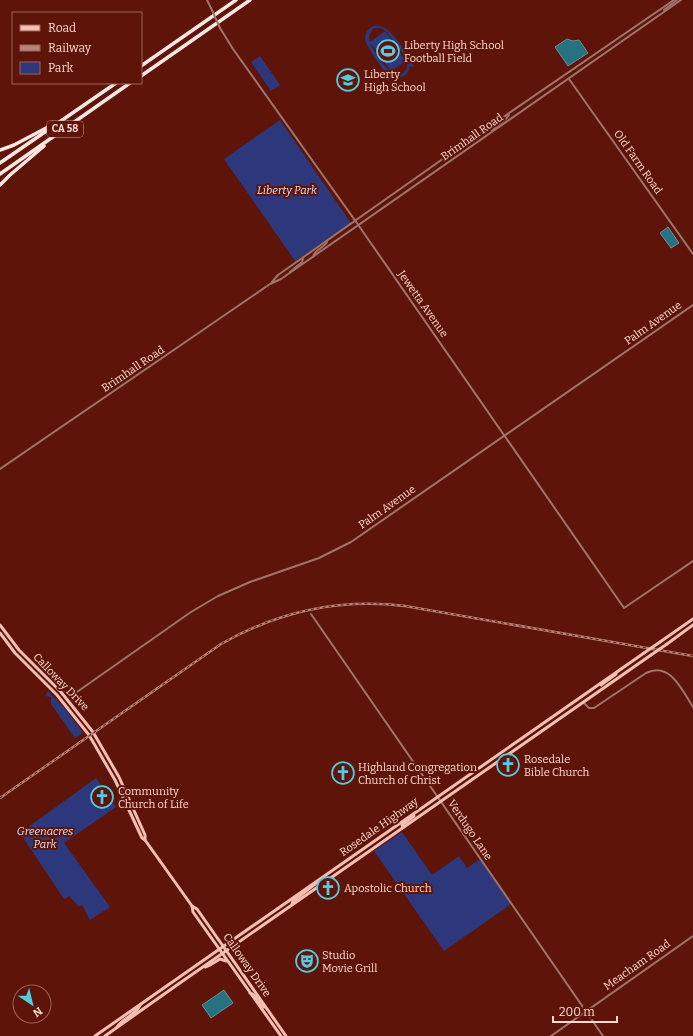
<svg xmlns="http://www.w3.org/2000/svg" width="693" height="1036" font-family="Bitter,serif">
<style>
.green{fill:#2c387b;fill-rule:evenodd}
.water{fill:#267280;stroke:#669198}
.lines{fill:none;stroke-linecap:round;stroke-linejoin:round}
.minor{stroke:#9f746b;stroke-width:2}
.major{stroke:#f4beb3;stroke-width:3}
.highway{stroke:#fce6e1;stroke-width:3.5}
.rail-casing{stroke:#b88379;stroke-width:2.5}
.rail{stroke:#5e1408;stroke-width:1;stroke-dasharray:3;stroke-linecap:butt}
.minor-bridge{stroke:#9f746b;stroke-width:2}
.major-bridge{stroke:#f4beb3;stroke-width:3}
.labels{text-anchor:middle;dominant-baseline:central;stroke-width:4;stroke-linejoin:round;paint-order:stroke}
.shield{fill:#5e1408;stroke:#cd9d94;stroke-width:1}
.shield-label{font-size:10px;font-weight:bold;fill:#fdd8d0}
.poi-label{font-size:11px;fill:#fdd8d0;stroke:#5e1408;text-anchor:start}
.street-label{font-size:11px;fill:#fdd8d0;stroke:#5e1408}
.park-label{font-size:11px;font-style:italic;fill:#dae1f7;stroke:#5e1408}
</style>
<rect width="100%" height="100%" fill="#5e1408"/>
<g class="green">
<path d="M 373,26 C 390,21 405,53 414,66 L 412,67 L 410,66 C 408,76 399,82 389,75 C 383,71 366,46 365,39 C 365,33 368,29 373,26 ZM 375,28 L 381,28 L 386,31 C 391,38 406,55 407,62 C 408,65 407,69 405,71 C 393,86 368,45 369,36 L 372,30 Z"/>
<polygon points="385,31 406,61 391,71 370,42"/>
<polygon points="260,56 280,85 271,91 251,62"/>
<polygon points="280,120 351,223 295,261 224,159"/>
<polygon points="48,691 67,711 83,733 75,738 51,704 51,697 45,696"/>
<polygon points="96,778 107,794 110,800 116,807 64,843 110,907 90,920 82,905 79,907 69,896 64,899 20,833"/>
<polygon points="402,832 432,875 459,856 467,868 480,859 511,904 444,951 374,851"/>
</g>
<g class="water">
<polygon points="567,39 573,41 579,40 588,53 568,66 555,47"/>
<polygon points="668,227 679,243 671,248 660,233"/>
<polygon points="224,990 233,1003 211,1018 202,1005"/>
</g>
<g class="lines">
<g class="minor">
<polyline points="207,0 211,8"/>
<polyline points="664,10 677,0"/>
<polyline points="220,28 233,49 359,226 624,608 693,561"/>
<polyline points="569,79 693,254"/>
<path d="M 492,131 C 497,124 505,122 509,115"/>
<path d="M 313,257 C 314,250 324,248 327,242"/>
<polyline points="290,272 302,262 303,259"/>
<polyline points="272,282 278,275 464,144 674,0"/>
<polyline points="0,469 270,284 281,279 681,0"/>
<polyline points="311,614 603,1036"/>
<polyline points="74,694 191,612 218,596 250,582 319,558 351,542 693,305"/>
<path d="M 583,702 L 589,708 L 594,708 L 646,673 C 670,661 682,690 693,707"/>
<polyline points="551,1036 693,936"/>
</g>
<g class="major">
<polyline points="0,625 19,650 61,692 93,732 119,777 145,835 145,840"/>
<polyline points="0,633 15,653 57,695 89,735 115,780 142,838 145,840 192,906 197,909 204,919 286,1036"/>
<polyline points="660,642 693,619"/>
<polyline points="667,644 693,625"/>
<polyline points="601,685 616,674"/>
<polyline points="403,827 402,825 414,816"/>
<polyline points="292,904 293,901 319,881"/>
<polyline points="192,906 193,912 281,1036"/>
<polyline points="205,967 210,965 220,959 226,961"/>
<path d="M 250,993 C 257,995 259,1003 264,1007"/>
<path d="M 117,1027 C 123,1018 137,1014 140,1005"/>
<polyline points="95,1036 644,653"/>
<polyline points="105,1036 177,985 651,655"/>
</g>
<g class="highway">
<polyline points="141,66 236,0"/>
<polyline points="141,76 250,0"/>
<polyline points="0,150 14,145 48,127"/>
<polyline points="0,163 116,83"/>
<polyline points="0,174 130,83"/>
<polyline points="0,185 10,175 44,146"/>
</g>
<g class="rail-casing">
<path id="rail" d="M 0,798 L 221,644 C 279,611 340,598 405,606 L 693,656"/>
</g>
<use href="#rail" class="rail"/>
<polyline class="minor-bridge" points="211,8 220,28"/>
<g class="major-bridge">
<polyline points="644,653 660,642"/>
<polyline points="651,655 667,644"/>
</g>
</g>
<defs>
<g id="stadium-ring" transform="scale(1.15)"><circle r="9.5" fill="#5e1408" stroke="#55cadf" stroke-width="1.5"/><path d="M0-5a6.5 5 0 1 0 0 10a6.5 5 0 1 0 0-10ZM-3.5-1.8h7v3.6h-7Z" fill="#55cadf"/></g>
<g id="school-ring" transform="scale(1.15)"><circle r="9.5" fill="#5e1408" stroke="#55cadf" stroke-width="1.5"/><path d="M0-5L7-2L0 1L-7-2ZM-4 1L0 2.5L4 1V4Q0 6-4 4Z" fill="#55cadf"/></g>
<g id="church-ring" transform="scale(1.15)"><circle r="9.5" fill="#5e1408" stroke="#55cadf" stroke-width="1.5"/><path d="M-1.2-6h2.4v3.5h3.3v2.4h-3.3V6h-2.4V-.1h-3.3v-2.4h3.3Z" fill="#55cadf"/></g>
<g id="theatre-ring" transform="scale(1.15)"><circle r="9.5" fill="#5e1408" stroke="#55cadf" stroke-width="1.5"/><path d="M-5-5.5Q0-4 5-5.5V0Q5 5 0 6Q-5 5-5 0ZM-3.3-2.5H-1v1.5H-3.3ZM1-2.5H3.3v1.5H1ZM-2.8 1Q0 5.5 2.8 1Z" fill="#55cadf"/></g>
</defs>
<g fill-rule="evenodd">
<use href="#stadium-ring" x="388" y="51"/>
<use href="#school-ring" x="348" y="80"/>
<use href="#church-ring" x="508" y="765"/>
<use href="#church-ring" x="343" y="773"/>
<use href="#church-ring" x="102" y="797"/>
<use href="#church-ring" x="328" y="888"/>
<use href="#theatre-ring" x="307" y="961"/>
</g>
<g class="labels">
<rect class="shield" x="47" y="121" width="36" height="16" rx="3"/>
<g class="shield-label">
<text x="65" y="129">CA 58</text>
</g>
<g class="poi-label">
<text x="404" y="45">Liberty High School<tspan x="404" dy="13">Football Field</tspan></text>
<text x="364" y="74">Liberty<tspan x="364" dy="13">High School</tspan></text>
<text x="524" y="759">Rosedale<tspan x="524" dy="13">Bible Church</tspan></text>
<text x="358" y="767">Highland Congregation<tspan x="358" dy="13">Church of Christ</tspan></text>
<text x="118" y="791">Community<tspan x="118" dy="13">Church of Life</tspan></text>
<text x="344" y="888">Apostolic Church</text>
<text x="322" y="955">Studio<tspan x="322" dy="13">Movie Grill</tspan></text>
</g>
<g class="street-label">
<text transform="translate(472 137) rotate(-35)">Brimhall Road</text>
<text transform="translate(638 162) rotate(55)">Old Farm Road</text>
<text transform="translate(423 304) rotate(55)">Jewetta Avenue</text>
<text transform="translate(653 323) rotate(-35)">Palm Avenue</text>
<text transform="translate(133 369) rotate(-34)">Brimhall Road</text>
<text transform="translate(387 507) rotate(-35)">Palm Avenue</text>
<text transform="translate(61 682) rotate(46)">Calloway Drive</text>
<text transform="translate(379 827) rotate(-35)">Rosedale Highway</text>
<text transform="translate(470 830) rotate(56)">Verdugo Lane</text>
<text transform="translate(247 965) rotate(55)">Calloway Drive</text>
<text transform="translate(637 965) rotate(-35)">Meacham Road</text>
</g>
<g class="park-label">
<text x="287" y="190">Liberty Park</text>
<text x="45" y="831">Greenacres<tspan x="45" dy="13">Park</tspan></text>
</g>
</g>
<rect x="12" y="12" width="130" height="72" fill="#5e1408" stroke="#9e6258"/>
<rect x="20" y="25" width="20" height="6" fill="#f4beb3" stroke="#9e6258"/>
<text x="48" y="32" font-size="12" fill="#fdd8d0">Road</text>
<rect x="20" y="45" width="20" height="6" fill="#b88379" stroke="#9e6258"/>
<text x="48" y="52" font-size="12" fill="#fdd8d0">Railway</text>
<rect x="20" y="62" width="20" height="12" fill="#2c387b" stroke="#9e6258"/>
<text x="48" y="72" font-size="12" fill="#fdd8d0">Park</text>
<g transform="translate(32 1004) rotate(145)"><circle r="19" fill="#5e1408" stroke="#9e6258"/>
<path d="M0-3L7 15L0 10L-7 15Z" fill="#55cadf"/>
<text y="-6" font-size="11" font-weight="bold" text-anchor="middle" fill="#fdd8d0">N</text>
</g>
<path d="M553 1016v6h64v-6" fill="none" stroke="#fdd8d0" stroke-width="2"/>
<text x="559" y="1016" font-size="12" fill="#fdd8d0" stroke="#5e1408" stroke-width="3" paint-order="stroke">200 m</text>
</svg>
